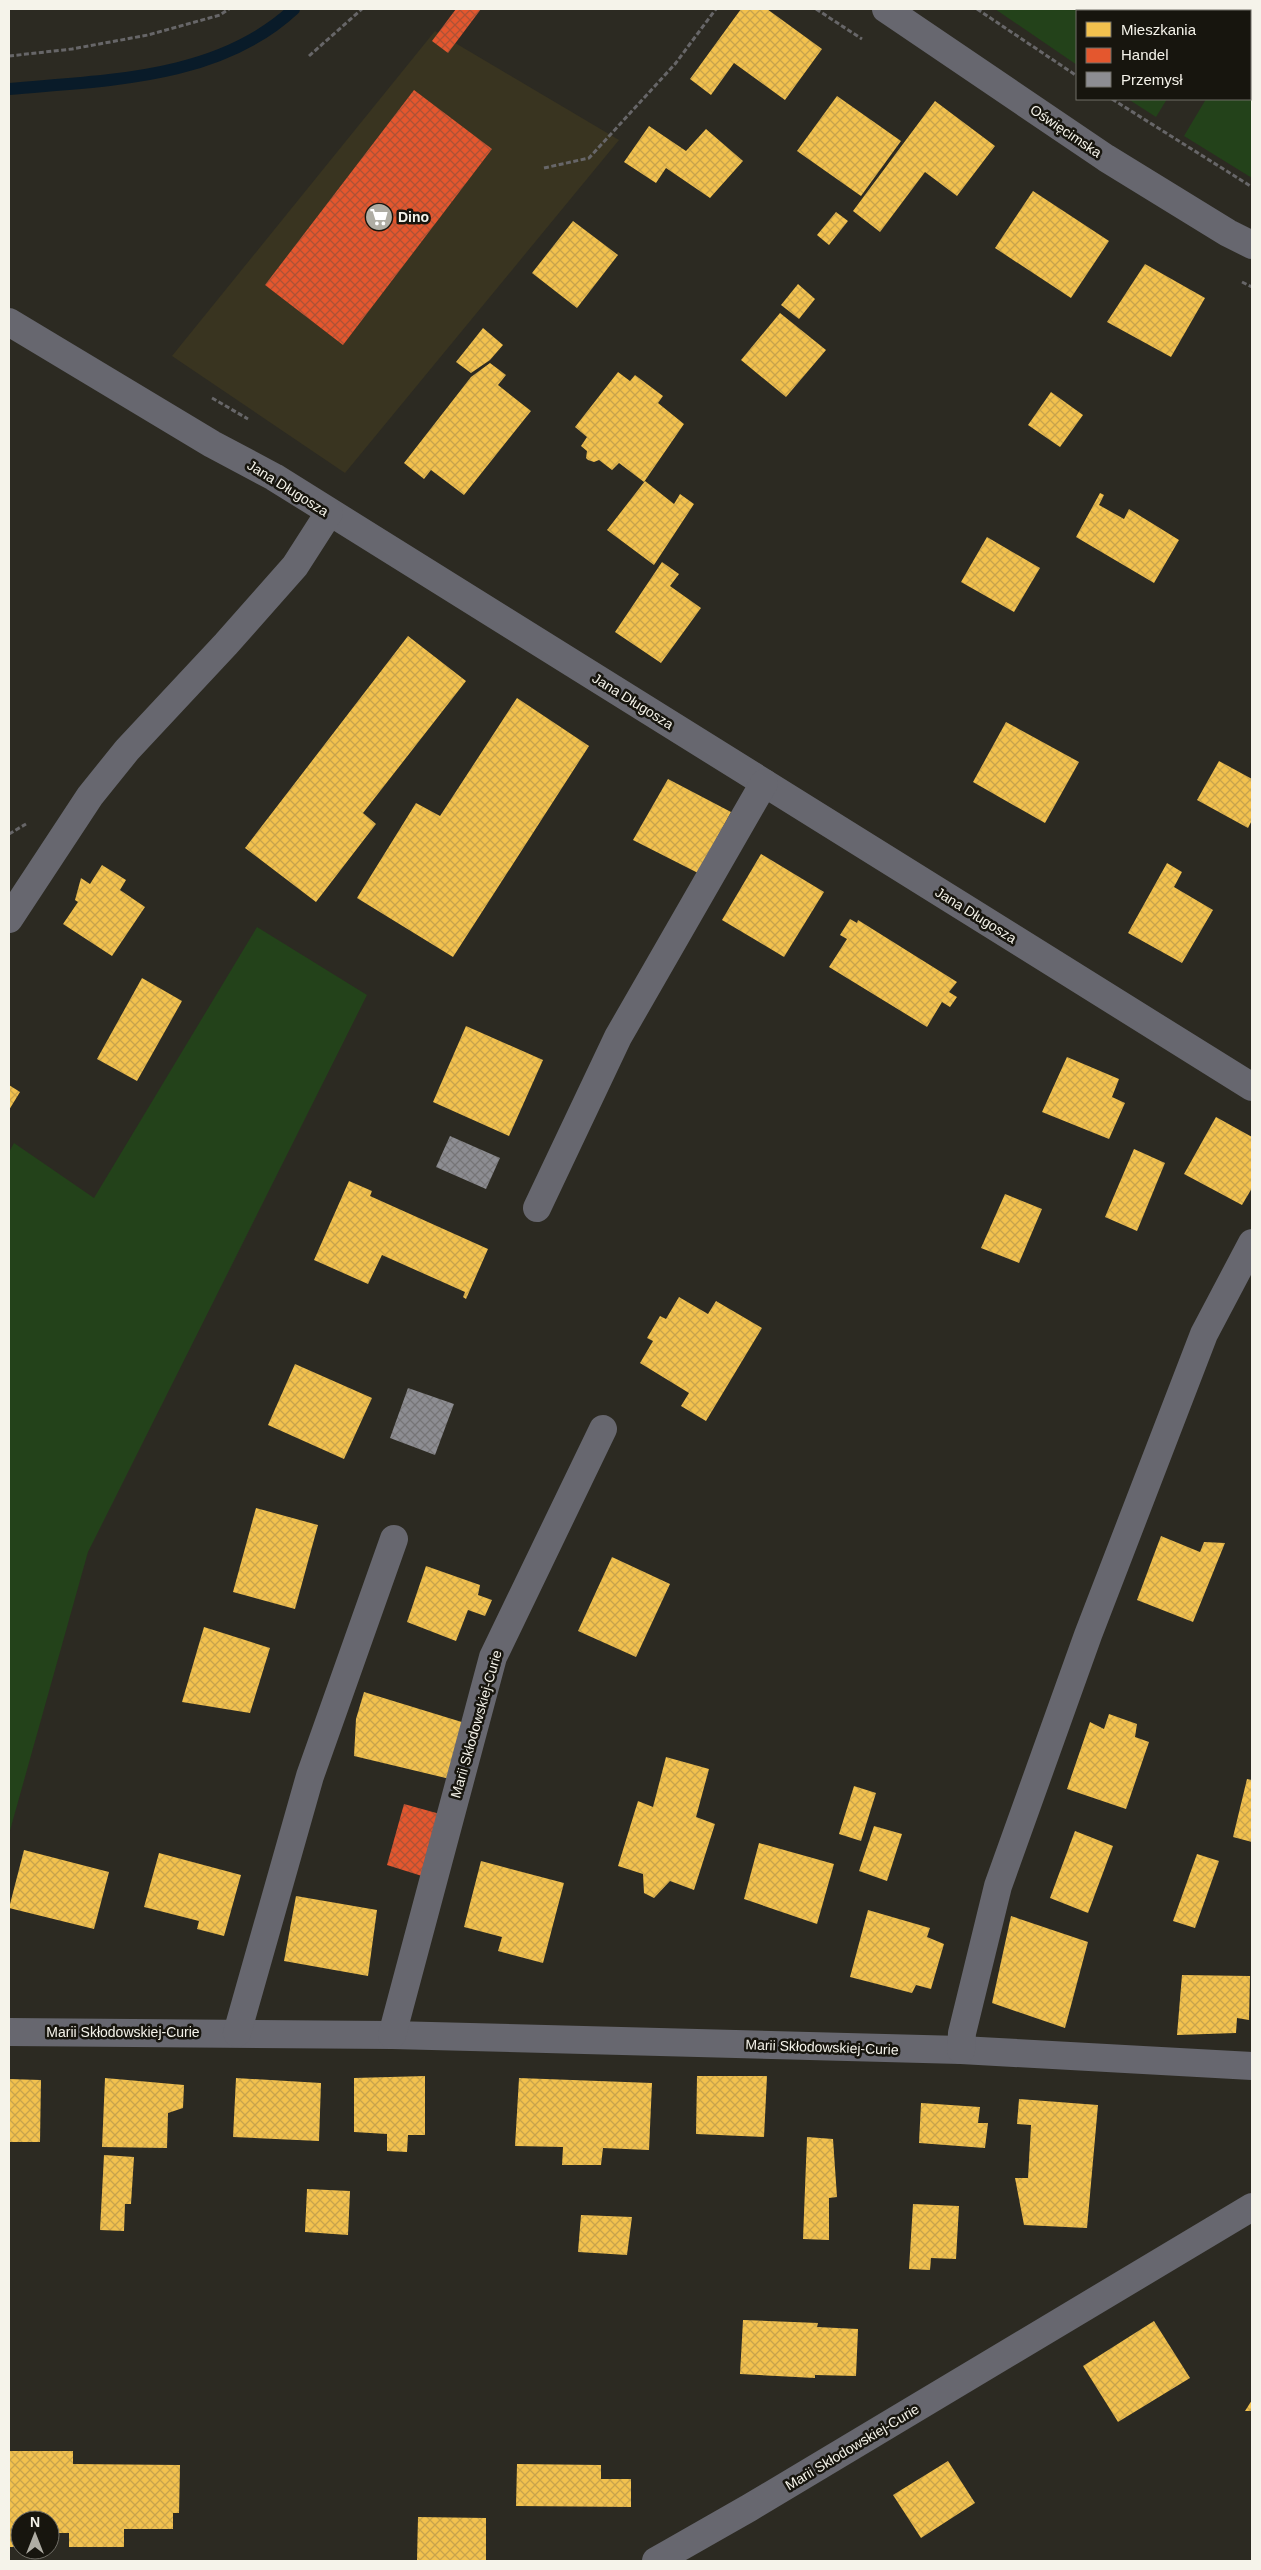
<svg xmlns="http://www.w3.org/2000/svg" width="1261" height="2570" font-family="Helvetica,sans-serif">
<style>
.built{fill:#393420}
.grass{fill:#23421a}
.homes{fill:url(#homes-cross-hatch)}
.shops{fill:url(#shops-cross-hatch)}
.industry{fill:url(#industry-cross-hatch)}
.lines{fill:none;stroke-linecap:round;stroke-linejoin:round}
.stream{stroke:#091b29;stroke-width:12}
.path{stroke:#676668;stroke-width:3;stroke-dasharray:5 2.5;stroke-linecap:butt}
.minor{stroke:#67676f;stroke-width:28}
.labels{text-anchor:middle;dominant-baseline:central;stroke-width:5;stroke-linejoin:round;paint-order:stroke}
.street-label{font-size:14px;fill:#f5f3ea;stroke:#17150e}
.poi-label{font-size:14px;font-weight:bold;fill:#f5f3ea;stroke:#17150e;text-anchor:start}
</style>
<defs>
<pattern id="homes-cross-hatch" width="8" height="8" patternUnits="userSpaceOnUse" patternTransform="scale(1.25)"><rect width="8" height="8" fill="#f2c14e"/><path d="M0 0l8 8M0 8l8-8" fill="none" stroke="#c8a34c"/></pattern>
<pattern id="shops-cross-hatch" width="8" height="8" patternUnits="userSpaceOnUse" patternTransform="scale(1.25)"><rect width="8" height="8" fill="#e4572e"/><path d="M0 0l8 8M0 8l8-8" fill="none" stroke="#ae5236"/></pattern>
<pattern id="industry-cross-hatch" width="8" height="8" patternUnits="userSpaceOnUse" patternTransform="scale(1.25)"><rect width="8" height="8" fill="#8d8d92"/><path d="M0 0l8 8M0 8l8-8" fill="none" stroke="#767577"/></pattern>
</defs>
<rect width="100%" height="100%" fill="#2c2a22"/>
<polygon class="built" points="435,31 619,140 345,473 172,356"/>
<g class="grass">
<polygon points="995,9 1221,9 1220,11 1077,11 1077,65"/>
<polygon points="1250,69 1252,70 1252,178 1184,136 1206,99 1250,99"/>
<polygon points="1128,99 1167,99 1156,117"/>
<polygon points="257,927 367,995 88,1552 9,1834 9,1152 14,1143 94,1198"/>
</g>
<g class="homes">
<polygon points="741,9 767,9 822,49 785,100 734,63 711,95 690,79"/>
<polygon points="1252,32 1252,50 1250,49"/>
<polygon points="837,96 901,141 861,196 797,151"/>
<polygon points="935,101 995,146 957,196 925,172 880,232 853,211"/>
<polygon points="649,126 686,151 706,129 743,161 710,198 666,168 656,183 624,162"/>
<polygon points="1033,191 1109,241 1071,298 995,248"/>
<polygon points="836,212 848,221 829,245 817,235"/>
<polygon points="573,221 618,255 577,308 532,273"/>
<polygon points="1145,264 1205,298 1171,357 1107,322"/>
<polygon points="798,284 815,299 799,319 781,305"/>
<polygon points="780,313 826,350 786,397 741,360"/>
<polygon points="483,328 503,345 490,360 471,373 456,362"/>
<polygon points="490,363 506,375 498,385 531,411 464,495 431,470 424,479 404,463 471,377"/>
<polygon points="618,372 630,381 635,375 663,396 658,403 684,424 644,482 619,463 612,470 599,460 594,462 588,460 586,458 587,451 581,446 587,437 575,427"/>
<polygon points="1051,392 1083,415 1060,447 1028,425"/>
<polygon points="645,481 674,504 680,494 694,504 654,565 607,530"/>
<polygon points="1100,493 1104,495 1099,505 1124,519 1129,509 1179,540 1154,583 1076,537"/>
<polygon points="987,537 1040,568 1014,612 961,582"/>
<polygon points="662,562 679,574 670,586 701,608 661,663 615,632"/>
<polygon points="408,636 466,681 363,813 376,824 316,902 245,848"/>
<polygon points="517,698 589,746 453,957 357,898 416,803 440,816"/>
<polygon points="1006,722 1079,762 1045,823 973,782"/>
<polygon points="1219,761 1252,779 1252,820 1248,828 1197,800"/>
<polygon points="668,779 731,812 698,873 633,840"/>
<polygon points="761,854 824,892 784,957 722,920"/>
<polygon points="1167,863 1182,872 1174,887 1213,910 1182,963 1128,933"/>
<polygon points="102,865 126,880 120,890 145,907 112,956 63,924 78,902 75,900 81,878 90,884"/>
<polygon points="850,919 857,923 858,920 957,982 949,992 957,997 950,1007 942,1002 927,1027 829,967 847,939 840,935"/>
<polygon points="142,978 182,1001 137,1081 97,1059"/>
<polygon points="466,1026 543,1060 509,1136 433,1102"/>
<polygon points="1067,1057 1119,1079 1112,1097 1125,1103 1109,1139 1042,1112"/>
<polygon points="9,1085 20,1092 9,1110"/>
<polygon points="1216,1117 1252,1137 1252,1188 1242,1205 1184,1174"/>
<polygon points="1134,1149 1165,1163 1137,1231 1105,1217"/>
<polygon points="349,1181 372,1191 370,1196 488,1249 466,1299 463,1297 465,1292 382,1255 368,1284 314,1260"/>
<polygon points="1005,1194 1042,1209 1019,1263 981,1248"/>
<polygon points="679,1297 708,1314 716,1301 762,1328 706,1421 681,1406 689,1393 640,1363 653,1341 647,1338 660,1316 666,1319"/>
<polygon points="295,1364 372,1398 344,1459 268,1425"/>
<polygon points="256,1508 318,1525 295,1609 233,1592"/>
<polygon points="1161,1536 1200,1552 1204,1542 1225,1543 1193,1622 1137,1600"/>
<polygon points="612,1557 670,1584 636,1657 578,1631"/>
<polygon points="426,1566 480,1585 478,1595 492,1600 485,1616 468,1610 456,1641 407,1622"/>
<polygon points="204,1627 270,1648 250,1713 182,1702"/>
<polygon points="364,1692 465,1723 450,1779 354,1756 356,1719"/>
<polygon points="1109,1714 1137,1724 1135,1737 1149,1742 1126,1809 1067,1789 1090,1722 1104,1729"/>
<polygon points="666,1757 709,1769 696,1817 715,1824 694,1890 670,1881 654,1898 644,1893 643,1874 618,1866 638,1801 653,1807"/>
<polygon points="1247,1779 1252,1780 1252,1842 1233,1837"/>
<polygon points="854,1786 876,1793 861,1841 839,1834"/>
<polygon points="874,1826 902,1834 887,1881 859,1871"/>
<polygon points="1075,1831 1113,1846 1088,1913 1050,1898"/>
<polygon points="759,1843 834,1864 817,1924 744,1899"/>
<polygon points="24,1850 109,1872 94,1929 9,1908"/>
<polygon points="159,1853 241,1875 224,1936 197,1929 199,1921 144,1907"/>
<polygon points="1197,1854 1219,1861 1195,1928 1173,1921"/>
<polygon points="481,1861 564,1883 543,1963 498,1951 502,1937 464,1927"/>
<polygon points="296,1896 377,1910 368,1976 284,1961"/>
<polygon points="868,1910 930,1928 927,1937 944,1944 931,1989 916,1985 912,1993 850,1977"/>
<polygon points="1011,1916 1088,1942 1065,2028 992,2003"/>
<polygon points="1182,1975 1250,1976 1249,2020 1237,2018 1236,2033 1177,2035"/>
<polygon points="425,2076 425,2135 408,2135 407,2152 387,2151 387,2134 354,2132 354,2078"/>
<polygon points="697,2076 767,2076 764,2137 696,2134"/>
<polygon points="105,2078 184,2085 183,2108 168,2113 167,2148 102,2147"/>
<polygon points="236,2078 321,2083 319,2141 233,2137"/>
<polygon points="519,2078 652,2083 649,2150 603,2148 601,2165 562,2165 563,2147 515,2146"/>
<polygon points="9,2079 41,2080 40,2142 9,2142"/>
<polygon points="1019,2099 1098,2105 1087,2228 1024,2225 1015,2178 1028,2178 1031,2125 1017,2124"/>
<polygon points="921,2103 980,2107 978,2123 988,2123 985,2148 919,2143"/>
<polygon points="807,2137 833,2139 837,2197 829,2198 829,2240 803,2239"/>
<polygon points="104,2155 134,2157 131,2204 125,2204 124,2231 100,2230"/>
<polygon points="307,2189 350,2191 348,2235 305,2232"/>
<polygon points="913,2204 959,2206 956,2259 931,2258 930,2270 909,2269"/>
<polygon points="581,2215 632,2217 627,2255 578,2252"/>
<polygon points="743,2320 818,2323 817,2327 858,2329 856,2376 815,2375 815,2378 740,2374"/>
<polygon points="1154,2321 1190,2378 1118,2422 1083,2366"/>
<polygon points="1252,2400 1252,2411 1245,2411"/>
<polygon points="9,2451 73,2451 73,2464 180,2465 179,2513 173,2513 173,2529 124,2529 124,2547 69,2547 69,2533 50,2533 50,2520 20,2520 20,2547 9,2547"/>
<polygon points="948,2461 975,2503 921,2538 893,2495"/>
<polygon points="517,2464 601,2465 601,2479 631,2479 631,2507 516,2506"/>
<polygon points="418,2517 486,2518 486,2561 417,2561"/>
</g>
<g class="shops">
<polygon points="456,9 481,9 448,53 432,41"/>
<polygon points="414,90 492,149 343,345 265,285"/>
<polygon points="404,1804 440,1814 422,1876 387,1865"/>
</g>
<g class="industry">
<polygon points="450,1136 500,1158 486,1189 436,1167"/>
<polygon points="408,1388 454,1404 435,1455 390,1438"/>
</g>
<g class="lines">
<path class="stream" d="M 9,89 C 106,80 218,80 294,9"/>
<g class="path">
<polyline points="816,9 862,39"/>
<polyline points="977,9 1077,76"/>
<polyline points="9,56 72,49 148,35 220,15 229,9"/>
<polyline points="309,56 362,9"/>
<polyline points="1112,99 1252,187"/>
<polyline points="544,168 589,158 675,64 716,9"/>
<polyline points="1242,282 1252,287"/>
<polyline points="212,398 248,419"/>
<polyline points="9,834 26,824"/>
</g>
<g class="minor">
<polyline points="886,9 1106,158 1228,233 1252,245"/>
<polyline points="9,322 212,444 274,477 1252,1087"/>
<polyline points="9,919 90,796 127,750 226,644 295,566 329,513"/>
<polyline points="537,1208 618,1037 764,783"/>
<polyline points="9,2032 392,2035 961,2050 1252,2066"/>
<polyline points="237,2033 310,1776 394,1539"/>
<polyline points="392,2035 493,1657 603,1429"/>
<polyline points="961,2050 962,2033 998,1886 1088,1635 1204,1334 1252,1243"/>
<polyline points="656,2561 749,2508 1252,2207"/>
</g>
</g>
<defs>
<g id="supermarket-disc" transform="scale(1.4375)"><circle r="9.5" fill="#afada4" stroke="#17150e"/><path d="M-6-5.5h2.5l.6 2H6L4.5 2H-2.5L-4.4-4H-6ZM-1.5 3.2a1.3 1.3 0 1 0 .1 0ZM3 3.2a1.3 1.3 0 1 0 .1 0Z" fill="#fff"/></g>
</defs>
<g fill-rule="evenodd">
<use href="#supermarket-disc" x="379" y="217"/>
</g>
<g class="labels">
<g class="street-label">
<text transform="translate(1066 131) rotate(34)">Oświęcimska</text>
<text transform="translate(288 488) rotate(32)">Jana Długosza</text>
<text transform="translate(633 701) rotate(32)">Jana Długosza</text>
<text transform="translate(976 915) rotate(32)">Jana Długosza</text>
<text transform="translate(476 1724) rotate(-74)">Marii Skłodowskiej-Curie</text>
<text x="123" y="2032">Marii Skłodowskiej-Curie</text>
<text transform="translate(822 2047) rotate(2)">Marii Skłodowskiej-Curie</text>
<text transform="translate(852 2447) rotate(-31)">Marii Skłodowskiej-Curie</text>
</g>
<g class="poi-label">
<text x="398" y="217">Dino</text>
</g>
</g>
<rect width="1261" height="2570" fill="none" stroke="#f5f3ea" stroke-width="20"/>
<rect x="1076" y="10" width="175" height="90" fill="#17150e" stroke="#706e66"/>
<rect x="1086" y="22" width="25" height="15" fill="#f2c14e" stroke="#706e66"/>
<text x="1121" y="35" font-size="15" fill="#f5f3ea">Mieszkania</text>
<rect x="1086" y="48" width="25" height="15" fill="#e4572e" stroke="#706e66"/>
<text x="1121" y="60" font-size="15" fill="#f5f3ea">Handel</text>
<rect x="1086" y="72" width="25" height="15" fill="#8d8d92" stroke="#706e66"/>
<text x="1121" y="85" font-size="15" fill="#f5f3ea">Przemysł</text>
<g transform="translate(35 2535)"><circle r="24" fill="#17150e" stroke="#706e66"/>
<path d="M0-4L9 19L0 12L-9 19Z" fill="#afada4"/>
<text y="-8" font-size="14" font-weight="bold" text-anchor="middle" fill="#f5f3ea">N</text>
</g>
</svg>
